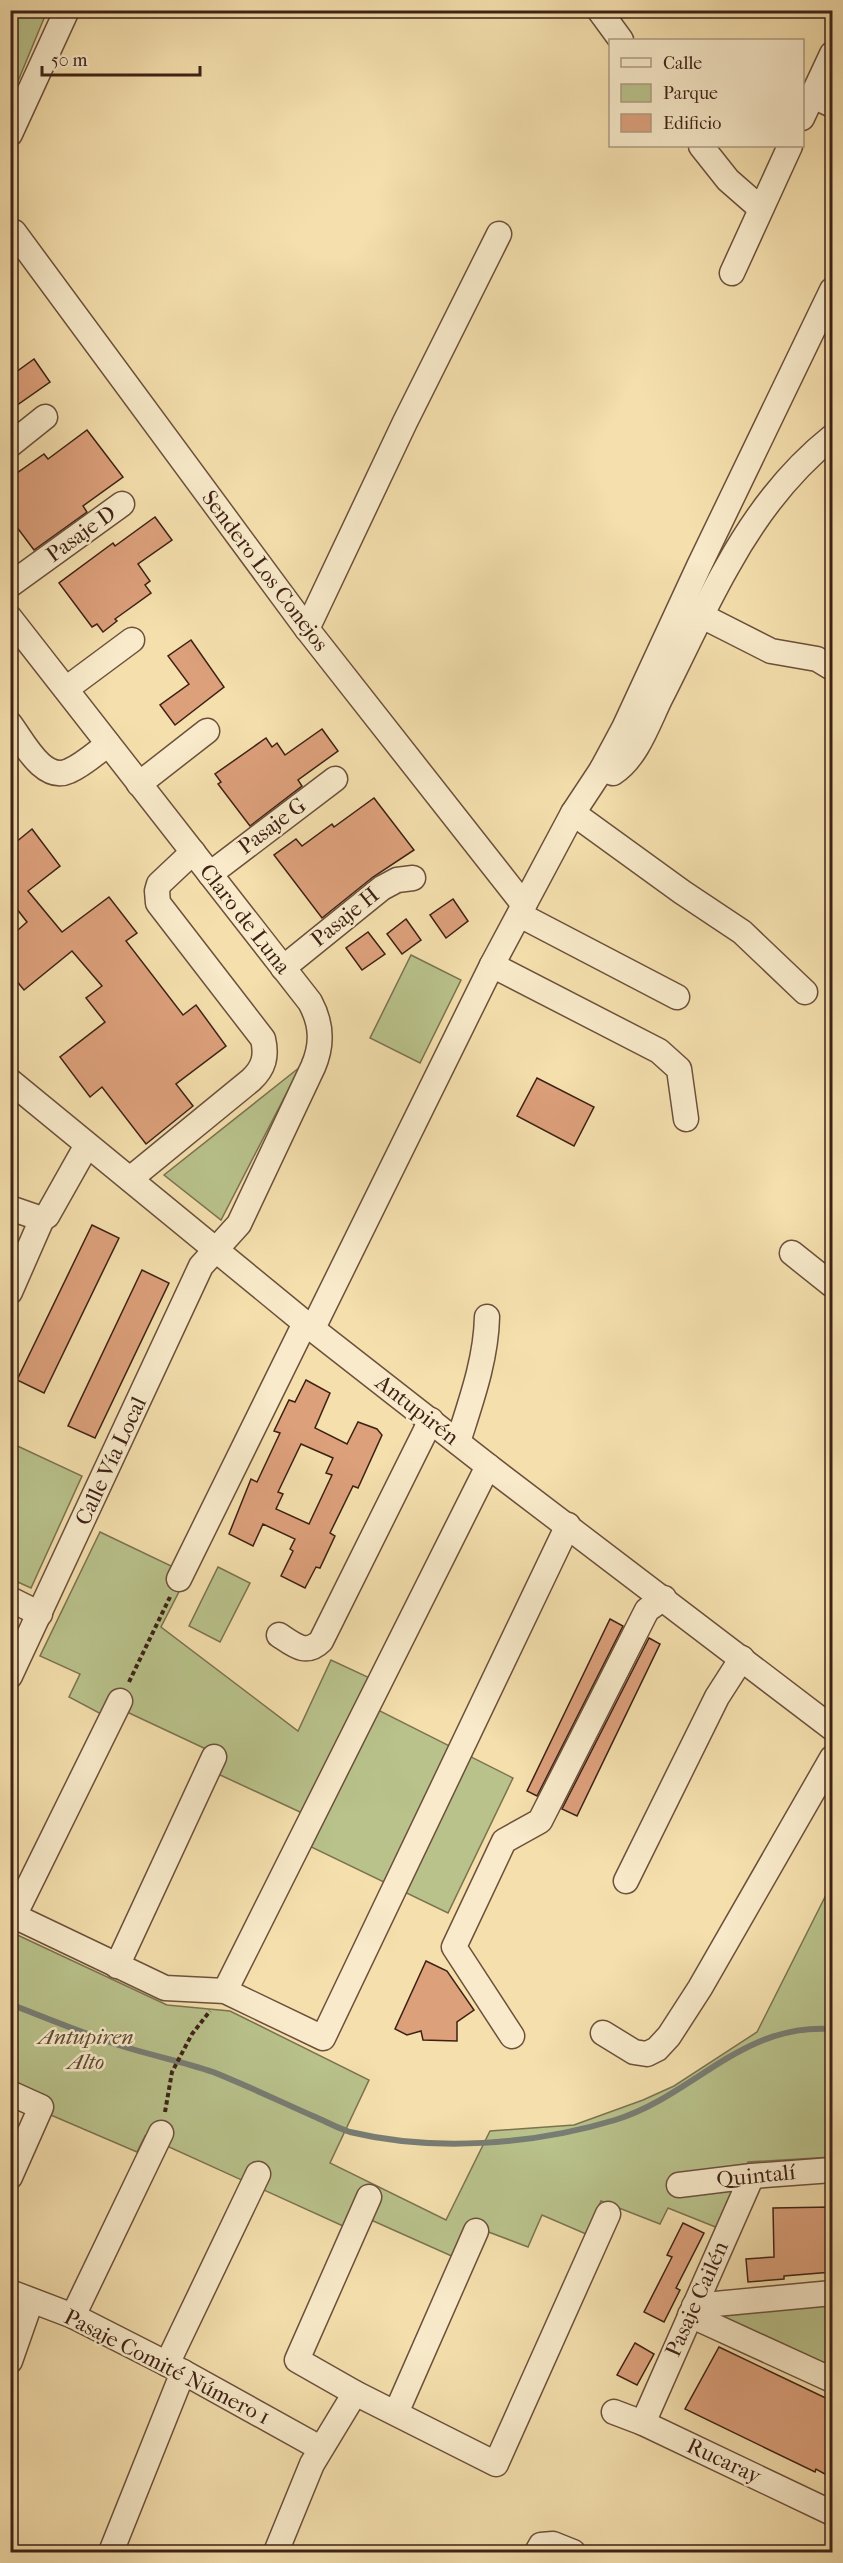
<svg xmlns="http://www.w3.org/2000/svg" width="843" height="2563" font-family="'IM FELL French Canon',serif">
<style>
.green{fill:#b9c28b;stroke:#7c7250;stroke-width:1.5}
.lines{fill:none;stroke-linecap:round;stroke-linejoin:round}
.stream{stroke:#787d74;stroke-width:6}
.building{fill:#dca07b;stroke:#3e2116;stroke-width:1.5;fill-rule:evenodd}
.minor-casing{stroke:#6c503c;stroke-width:27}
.path{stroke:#3e2116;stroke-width:4;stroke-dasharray:4.5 3;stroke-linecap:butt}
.minor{stroke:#f8eaca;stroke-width:24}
.labels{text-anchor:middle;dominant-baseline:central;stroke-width:5;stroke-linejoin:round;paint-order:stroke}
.street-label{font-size:22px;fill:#3e2116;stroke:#f8eaca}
.park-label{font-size:22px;font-style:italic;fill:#5d4933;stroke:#f8eaca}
</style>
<rect width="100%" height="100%" fill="#f4dfad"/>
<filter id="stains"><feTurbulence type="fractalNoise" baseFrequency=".00333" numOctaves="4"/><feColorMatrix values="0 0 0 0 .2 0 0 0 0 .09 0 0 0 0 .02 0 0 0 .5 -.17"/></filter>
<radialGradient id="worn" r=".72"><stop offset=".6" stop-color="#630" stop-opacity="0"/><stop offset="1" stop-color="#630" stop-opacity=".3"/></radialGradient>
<g class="green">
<polygon points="11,10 47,11 11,98 10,11"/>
<polygon points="411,955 461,980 420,1063 370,1038"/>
<polygon points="300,1067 221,1220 164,1175"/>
<polygon points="11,1443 82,1476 31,1588 11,1579"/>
<polygon points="100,1532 188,1574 161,1627 298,1731 331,1660 372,1679 362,1702 513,1778 448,1913 305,1844 315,1819 218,1774 223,1757 110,1704 103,1715 69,1697 80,1674 40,1656"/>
<polygon points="218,1567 250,1583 220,1642 189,1626"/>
<polygon points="832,1883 832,2157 748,2162 718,2228 668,2208 660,2224 601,2201 586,2234 542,2215 528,2247 470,2225 456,2258 351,2211 343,2226 145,2136 137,2152 11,2098 11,1932 167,2005 230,2011 369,2080 330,2163 446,2220 490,2131 574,2125 643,2100 674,2086 757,2032"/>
<polygon points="832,2305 832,2368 711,2316"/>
</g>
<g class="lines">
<path class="stream" d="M 10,2004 C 49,2019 87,2035 125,2047 C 154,2056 184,2062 213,2072 C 246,2085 279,2101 313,2116 C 325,2121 337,2128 350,2132 C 433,2152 533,2145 615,2120 C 695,2095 741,2023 832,2029"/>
</g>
<g class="building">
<polygon points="34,359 50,382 10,410 10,372 16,372"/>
<polygon points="87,430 123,477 83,506 87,512 34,550 10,518 10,478 44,454 48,459"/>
<polygon points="155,517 172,540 138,564 150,581 145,585 151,593 115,619 117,621 103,632 97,624 92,627 59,583 113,543 115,546"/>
<polygon points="191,640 224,687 175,725 160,705 189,684 168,656"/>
<polygon points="322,729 338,751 298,780 302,786 250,826 218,784 221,782 215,774 266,738 272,747 277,743 285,755"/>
<polygon points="374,798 414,850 373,877 322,918 274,855 296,839 302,846 332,824 334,827"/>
<polygon points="32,829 60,866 28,891 62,932 109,897 137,933 126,941 183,1015 196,1005 226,1046 176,1084 193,1106 146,1144 102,1087 90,1097 60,1057 105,1022 86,998 102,986 72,951 24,990 10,973 10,937 27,922 13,904 10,906 10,847"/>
<polygon points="453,899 468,921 446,938 430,915"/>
<polygon points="406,919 421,940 402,954 387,934"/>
<polygon points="368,932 385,954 362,970 346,948"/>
<polygon points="537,1078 594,1107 574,1146 517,1116"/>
<polygon points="92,1225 119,1238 44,1393 17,1380"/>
<polygon points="142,1270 169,1283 95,1438 68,1426"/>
<path d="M 306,1380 L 330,1393 L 315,1428 L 347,1444 L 358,1422 L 377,1429 L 382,1435 L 358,1488 L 353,1486 L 330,1533 L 335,1536 L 320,1568 L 316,1567 L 305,1588 L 281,1576 L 293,1551 L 290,1549 L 295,1539 L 263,1524 L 253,1546 L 229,1534 L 251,1479 L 257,1482 L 280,1433 L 274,1431 L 289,1400 L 295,1402 ZM 301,1444 L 333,1458 L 326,1473 L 332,1475 L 309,1524 L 276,1509 L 283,1494 L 278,1492 Z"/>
<polygon points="610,1619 623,1626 537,1796 527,1791"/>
<polygon points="649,1638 660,1644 577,1816 562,1809"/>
<polygon points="426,1961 447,1971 474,2010 457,2022 457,2041 423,2040 421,2031 407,2035 395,2029"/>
<polygon points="832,2207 832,2272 784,2276 784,2279 748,2282 746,2259 774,2257 773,2208"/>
<polygon points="683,2223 704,2233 676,2288 680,2290 664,2322 644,2312 672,2257 667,2255"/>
<polygon points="635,2343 654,2354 637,2385 617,2375"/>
<polygon points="719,2347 832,2401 832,2478 816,2469 815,2472 685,2409"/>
</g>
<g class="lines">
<g class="minor-casing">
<g id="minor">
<polyline points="599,10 621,40"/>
<polyline points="813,96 832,105"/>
<polyline points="802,118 832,54"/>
<polyline points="10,134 67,10"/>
<polyline points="701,146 728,180 760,208"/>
<polyline points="10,238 14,232 307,629 524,905"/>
<polyline points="732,273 790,146"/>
<polyline points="10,445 45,417"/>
<polyline points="10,585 122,504"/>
<polyline points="702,616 771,651 817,659 832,668"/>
<path d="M 10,618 L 310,1002 C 322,1024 323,1044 313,1067 L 239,1224 L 201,1266 L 10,1676"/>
<polyline points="307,629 405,422 499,234"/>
<polyline points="66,689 132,640"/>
<path d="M 10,724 C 23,741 43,783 69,771 C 83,765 96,753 108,744"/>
<path d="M 602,769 L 613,773 C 637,758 649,721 661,697 C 683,654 703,609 727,567 C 754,518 788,472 832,437"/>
<polyline points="139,784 207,731"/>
<polyline points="573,813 682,892 742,932 805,992"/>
<polyline points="210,874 335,779"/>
<polyline points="520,915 677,997"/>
<polyline points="492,965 659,1051 679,1069 686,1119"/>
<polyline points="283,968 382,888 397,880 413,878"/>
<polyline points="10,1081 305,1323 488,1466 832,1728"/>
<path d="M 130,1179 L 251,1080 C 264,1068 267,1056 263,1039 L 158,903 L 157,891 L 159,884 L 193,852"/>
<polyline points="10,1208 42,1219 47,1216 87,1145"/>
<polyline points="792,1253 832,1285"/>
<polyline points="10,1292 42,1219"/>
<polyline points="313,1328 492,965 573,813 602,769 624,728 699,566 832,290"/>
<path d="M 458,1442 C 471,1401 486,1360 487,1317"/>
<polyline points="179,1579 305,1323"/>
<polyline points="10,1599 40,1614"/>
<path d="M 279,1635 C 294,1645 306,1656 321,1641 L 431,1420"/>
<polyline points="626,1881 717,1697 742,1658"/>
<polyline points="10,1914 165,1988 225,1991 323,2038 568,1525"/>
<polyline points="14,1916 120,1701"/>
<polyline points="117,1966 214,1757"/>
<polyline points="225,1991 488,1466"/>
<polyline points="603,2033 634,2052 647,2054 657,2049 669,2036 700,1988 832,1758"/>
<polyline points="512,2036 454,1947 504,1841 540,1821 647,1610 664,1598"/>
<polyline points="10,2093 41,2107 10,2177"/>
<polyline points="679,2185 752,2176 832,2170"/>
<polyline points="369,2197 297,2360 355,2393 496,2464 608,2214"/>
<polyline points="10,2292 73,2316 183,2372 320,2448"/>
<polyline points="694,2306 832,2293"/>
<polyline points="690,2315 832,2380"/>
<polyline points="73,2316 161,2133"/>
<polyline points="10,2361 31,2301"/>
<polyline points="167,2364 258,2174"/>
<polyline points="614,2412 643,2423 832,2513"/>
<polyline points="396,2413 476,2231"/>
<polyline points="643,2423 752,2176"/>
<polyline points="111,2552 183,2372"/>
<polyline points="276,2552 312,2464 355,2393"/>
<polyline points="537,2552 541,2545 553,2544 573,2552"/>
</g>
</g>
<g class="path">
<polyline points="129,1682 170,1597"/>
<polyline points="165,2112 172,2072 192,2034 210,2011"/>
</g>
<use href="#minor" class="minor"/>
</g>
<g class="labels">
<g class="street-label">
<text transform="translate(81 534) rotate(-36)">Pasaje D</text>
<text transform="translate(265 571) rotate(53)">Sendero Los Conejos</text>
<text transform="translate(272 826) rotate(-37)">Pasaje G</text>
<text transform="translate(345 917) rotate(-39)">Pasaje H</text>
<text transform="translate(245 919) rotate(52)">Claro de Luna</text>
<text transform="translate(417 1410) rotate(38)">Antupirén</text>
<text transform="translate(111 1461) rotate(-65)">Calle Vía Local</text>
<text transform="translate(756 2176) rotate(-6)">Quintalí</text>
<text transform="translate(697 2299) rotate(-66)">Pasaje Cailén</text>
<text transform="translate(167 2367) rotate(27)">Pasaje Comité Número 1</text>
<text transform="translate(724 2461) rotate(25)">Rucaray</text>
</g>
<g class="park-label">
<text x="86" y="2037">Antupiren<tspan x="86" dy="25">Alto</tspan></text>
</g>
</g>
<rect width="843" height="2563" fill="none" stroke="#f4dfad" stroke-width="36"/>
<rect x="12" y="12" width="819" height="2539" fill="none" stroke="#3e2116" stroke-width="3"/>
<rect x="18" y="18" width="807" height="2527" fill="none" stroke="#3e2116" stroke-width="1.5"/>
<rect x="609" y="39" width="195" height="108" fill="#f8eaca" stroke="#ae9a82" stroke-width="1.5"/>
<rect x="621" y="58" width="30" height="9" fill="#f8eaca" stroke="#ae9a82" stroke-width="1.5"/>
<text x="663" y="69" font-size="18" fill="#3e2116">Calle</text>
<rect x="621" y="84" width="30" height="18" fill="#b9c28b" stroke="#ae9a82" stroke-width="1.5"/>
<text x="663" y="99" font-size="18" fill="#3e2116">Parque</text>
<rect x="621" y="114" width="30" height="18" fill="#dca07b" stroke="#ae9a82" stroke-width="1.5"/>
<text x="663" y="129" font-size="18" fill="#3e2116">Edificio</text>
<path d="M42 66v9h158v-9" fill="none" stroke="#3e2116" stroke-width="3"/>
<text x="51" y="66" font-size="18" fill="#3e2116" stroke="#f8eaca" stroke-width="4.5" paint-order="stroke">50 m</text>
<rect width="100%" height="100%" filter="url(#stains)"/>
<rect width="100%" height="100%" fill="url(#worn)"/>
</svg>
